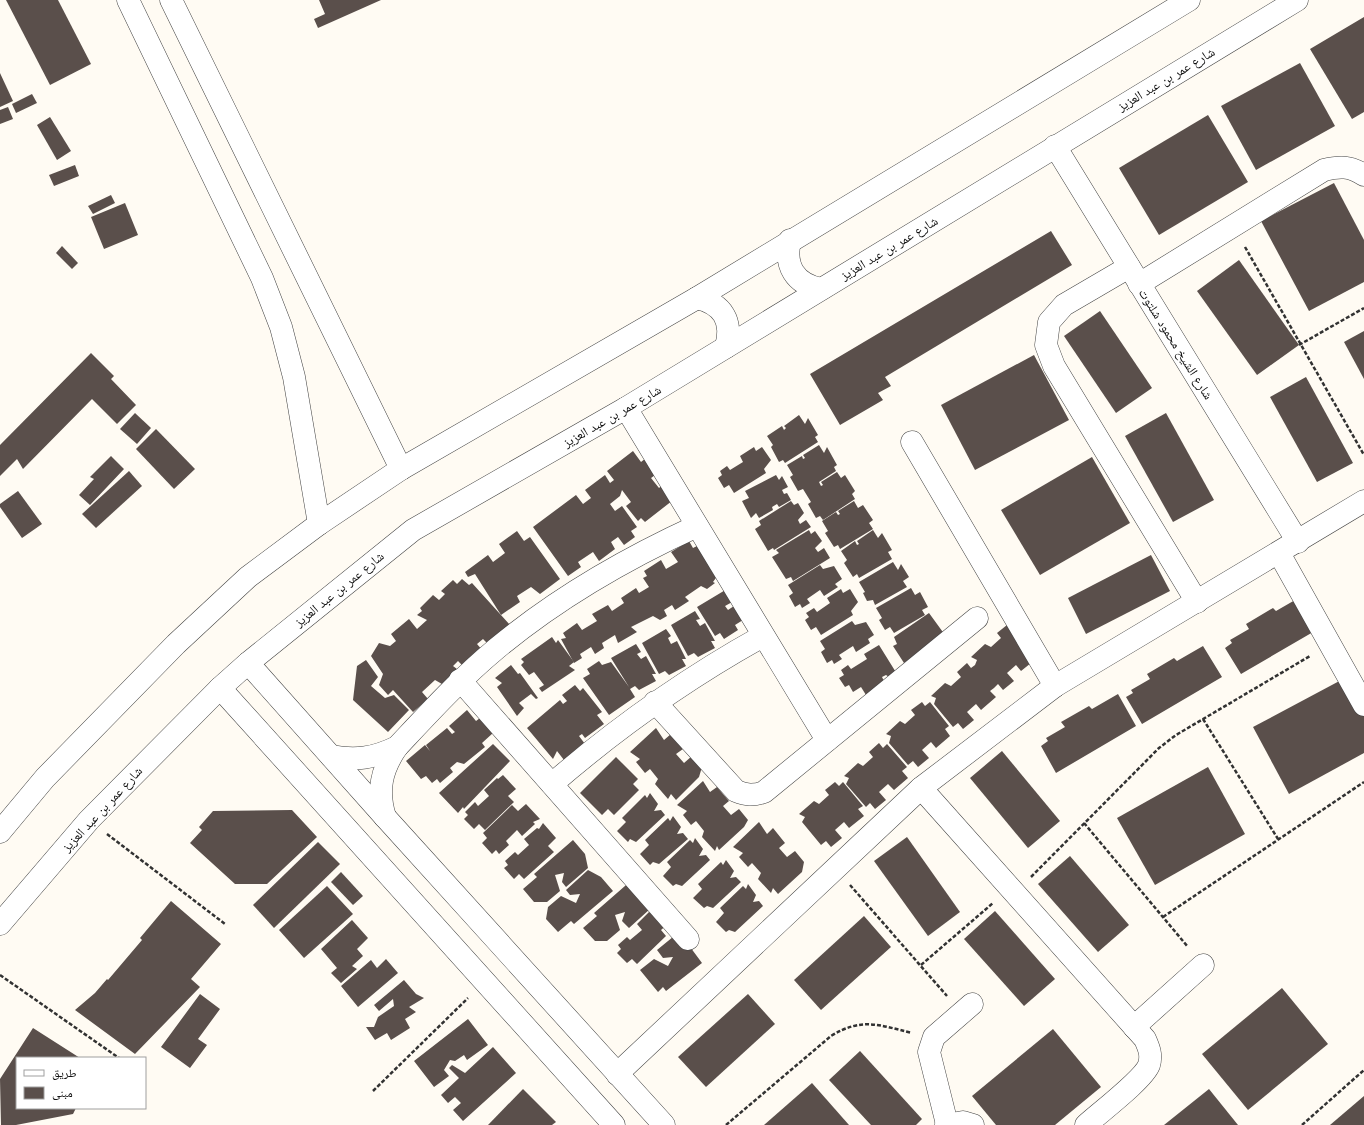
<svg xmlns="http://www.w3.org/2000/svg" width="1364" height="1125" font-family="'Libre Baskerville','Noto Naskh Arabic',serif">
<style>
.building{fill:#5a4f4b}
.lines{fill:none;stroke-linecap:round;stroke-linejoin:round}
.minor-casing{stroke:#434343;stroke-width:23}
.path{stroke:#323232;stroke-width:2.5;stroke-dasharray:4 2;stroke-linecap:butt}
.minor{stroke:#fff;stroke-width:22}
.labels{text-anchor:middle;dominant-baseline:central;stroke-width:4;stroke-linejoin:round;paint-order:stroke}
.street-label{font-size:13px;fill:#101010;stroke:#fff}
</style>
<rect width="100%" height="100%" fill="#fffbf3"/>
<g class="building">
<polygon points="6,0 58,0 91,64 50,85"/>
<polygon points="319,0 381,0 318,28 314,19 325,14"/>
<polygon points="1364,17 1364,112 1352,119 1310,49"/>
<polygon points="1300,63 1335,126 1256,170 1221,106"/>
<polygon points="0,73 13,101 0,107"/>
<polygon points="32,94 37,103 16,113 12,104"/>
<polygon points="8,107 13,119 0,124 0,110"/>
<polygon points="1208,115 1248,182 1159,235 1119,168"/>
<polygon points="50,117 71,151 57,160 37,125"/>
<polygon points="75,165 79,176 54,186 49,175"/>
<polygon points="1334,183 1364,240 1364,282 1309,311 1261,221"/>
<polygon points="111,195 115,203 93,214 88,206"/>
<polygon points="125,203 138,235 104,249 91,217"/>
<polygon points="1051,231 1072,265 885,377 891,386 878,393 883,400 840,425 810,374"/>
<polygon points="62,246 78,263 72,269 56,253"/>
<polygon points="1239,260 1299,345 1257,375 1197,291"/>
<polygon points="1100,311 1152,388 1116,413 1064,336"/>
<polygon points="1364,331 1364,379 1344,342"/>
<polygon points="91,353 114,376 111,379 136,405 117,424 92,399 23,469 17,459 0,476 0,445"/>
<polygon points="1034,355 1069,420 975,470 941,405"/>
<polygon points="1306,377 1353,463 1317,482 1270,397"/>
<polygon points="135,413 151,428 137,444 120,429"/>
<polygon points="1166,413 1214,500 1173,522 1125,436"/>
<polygon points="799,415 805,424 808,418 818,435 815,437 818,442 785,463 783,460 779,462 771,447 773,445 767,436 782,426 784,430 786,428 784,426"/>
<polygon points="156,429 195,469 174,489 136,449"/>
<polygon points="819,445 824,453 827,447 837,465 834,467 836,471 819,482 821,486 823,485 821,482 837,472 841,478 845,475 855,491 852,494 855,499 823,520 820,516 816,518 808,504 811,502 803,489 798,491 790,477 793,475 787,465 802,456 803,459 805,458 803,455"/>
<polygon points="754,447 756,451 762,447 771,460 764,469 766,473 734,493 729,485 724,488 718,478 722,475 720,471 727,466 730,470 743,462 740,456"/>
<polygon points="633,451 641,462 646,458 658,473 651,478 659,488 666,482 677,497 645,522 641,518 638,521 626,506 631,502 622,490 620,496 610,504 615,511 622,506 637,527 631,531 635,537 624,545 618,537 611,542 615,549 599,561 593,552 578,562 581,567 568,576 533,527 576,495 583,504 591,498 585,490 605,475 610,483 614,480 607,471"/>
<polygon points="111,456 124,469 90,505 79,495 94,479 90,477"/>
<polygon points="1092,457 1130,523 1040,575 1001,510"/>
<polygon points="129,471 142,486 96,528 82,514"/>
<polygon points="776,475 779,480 782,476 788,487 782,490 784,494 787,493 791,500 779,507 777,504 772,507 773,510 759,518 756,513 751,518 742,501 749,498 745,491"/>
<polygon points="18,491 42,524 22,538 0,507 0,504"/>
<polygon points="791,501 794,505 798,503 804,513 798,520 800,524 806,520 811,527 774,550 773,548 768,551 755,529 761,525 759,521"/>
<polygon points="854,501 858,508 863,505 873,520 869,523 873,529 840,549 838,545 834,547 825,533 828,531 822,521 836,512 838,515 840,514 838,511"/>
<polygon points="809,530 811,534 815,531 822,541 815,548 818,552 824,548 830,558 793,581 791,577 786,579 772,557 779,553 776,550"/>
<polygon points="873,530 878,538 882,533 892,550 888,552 892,559 859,578 857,574 853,577 844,563 847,560 841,551 855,541 857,545 859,544 857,541"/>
<polygon points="517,531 524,541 530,537 560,579 540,594 531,587 517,596 520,602 501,615 475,574 468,577 465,572 488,555 493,562 505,553 499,544"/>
<polygon points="689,541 693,548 699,545 718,575 713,582 715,583 707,589 701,586 685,597 689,601 675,610 672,605 664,610 667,616 660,620 653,616 631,627 637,632 618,643 615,635 602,643 604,648 595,654 591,647 580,654 582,658 574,663 561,639 566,638 563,633 577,623 582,630 597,621 592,614 608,605 612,611 624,603 621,598 636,588 639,593 649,587 643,578 647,576 644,571 661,560 666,569 678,562 671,552"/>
<polygon points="1151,555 1170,591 1086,634 1068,598"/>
<polygon points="893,562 898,570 901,564 909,577 903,581 907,587 875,605 873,600 867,601 863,593 865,592 859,582"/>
<polygon points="820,565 823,569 834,566 842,579 835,584 838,587 824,596 820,590 807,599 810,603 802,608 800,604 795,607 789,596 793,593 788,585"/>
<polygon points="462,579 469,585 472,583 510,625 489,645 483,639 477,644 483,651 465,668 458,661 453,666 457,669 442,684 435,680 422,692 428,699 413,712 393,690 388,695 379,685 383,674 371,656 379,643 390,646 396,641 391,634 409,619 417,629 427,620 417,615 422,611 420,608 433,595 439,600 445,594 441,591 453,580 457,584"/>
<polygon points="911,588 915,595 920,592 928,607 922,610 925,615 894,633 890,627 885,630 879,620 882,618 876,608"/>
<polygon points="727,589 734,601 725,606 728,610 734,606 743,620 735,625 738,630 724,639 720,633 715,636 697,607"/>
<polygon points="841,589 843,593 850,589 858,602 851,611 853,615 821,635 816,627 811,630 805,620 809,617 806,613 814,608 817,612 830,603 827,598"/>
<polygon points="1302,596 1320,628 1241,674 1225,648 1232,643 1230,640 1249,629 1246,624 1273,608 1276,611"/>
<polygon points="695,611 700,619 696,620 700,626 705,623 715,641 711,641 715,648 698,657 694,653 688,656 671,625"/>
<polygon points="929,613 945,635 904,663 893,646 897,644 894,637"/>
<polygon points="852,621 855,625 866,622 874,635 868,639 870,643 856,652 853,646 839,655 842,659 834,664 832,660 827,663 821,652 825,649 820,641"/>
<polygon points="1007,625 1036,659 1021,671 1016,665 1007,673 1014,681 1003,690 998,684 994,688 990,691 996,697 981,710 976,704 967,712 974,720 963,729 958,723 953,727 934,704 936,698 931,696 945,683 951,686 961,677 957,672 967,663 971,668 975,665 977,660 971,657 985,644 991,647 1001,638 997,633"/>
<polygon points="666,629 671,636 668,638 671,644 677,641 686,659 682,659 686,666 669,675 665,671 659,674 642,643"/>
<polygon points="552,637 556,643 558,640 574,662 569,666 575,670 542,692 539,688 544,685 534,672 529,675 521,665 524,662 521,659"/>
<polygon points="636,644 641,652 637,654 641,659 646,656 656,674 652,674 656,681 639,690 635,686 630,689 635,697 609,715 583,678 590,674 587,669 599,661 602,665 611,662 629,687 611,658"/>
<polygon points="879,645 897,674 892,679 886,675 882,677 884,681 866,695 861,687 853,692 849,685 845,687 839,678 844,675 841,670 848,665 851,669 867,659 864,654"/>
<polygon points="1203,646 1222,677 1142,724 1126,697 1133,693 1131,690 1150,679 1147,674 1174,658 1177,661"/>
<polygon points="366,660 378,677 371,686 385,698 394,695 409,710 388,732 353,700 357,666"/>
<polygon points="511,665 518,674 520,673 538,698 536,699 531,694 519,703 524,708 517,716 497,687 502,683 495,678"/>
<polygon points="1345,678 1364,712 1364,753 1289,794 1253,727"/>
<polygon points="575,685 580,691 583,688 602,712 597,715 604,724 585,738 582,734 579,736 585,744 564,760 557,751 553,759 527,728 560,700 563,704 567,701 562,695"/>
<polygon points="1118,694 1136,726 1056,773 1041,746 1048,741 1046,738 1065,727 1061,722 1089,706 1092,709"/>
<polygon points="922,702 925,706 930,702 949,726 945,729 950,736 936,748 931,742 922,750 929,758 918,767 913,761 908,765 889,743 891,736 886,734 900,721 905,724 915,715 911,710"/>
<polygon points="467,710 476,721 480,718 493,733 482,743 485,747 464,764 457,762 450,768 453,772 440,783 437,779 432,783 426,776 421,779 406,761 425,745 430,751 426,745 447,728 452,734 455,732 449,726"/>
<polygon points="656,728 664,740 671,734 683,749 676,754 684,763 692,756 702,767 699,777 676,800 671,794 668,799 655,784 658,779 650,769 645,773 636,762 640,759 630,752"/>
<polygon points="879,743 883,748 887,744 907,767 902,771 908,778 894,790 888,784 879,792 886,800 875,809 870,803 866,807 846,784 849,778 844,776 858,763 863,766 873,757 869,752"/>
<polygon points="493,744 510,761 464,809 463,807 458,813 439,793"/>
<polygon points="1002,751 1060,821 1028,848 970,778"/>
<polygon points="616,757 638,779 633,784 639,790 614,815 608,809 602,815 580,793"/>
<polygon points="1208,767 1245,834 1155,885 1117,818"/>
<polygon points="503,775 516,789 508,796 514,802 485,830 479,824 474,829 464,819 468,815 465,812 475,802 478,806 489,796 484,790 497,778 498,779"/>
<polygon points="703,781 710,792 717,787 729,801 723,806 731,815 739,809 748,820 744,827 719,850 717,846 715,851 702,837 704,831 696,821 691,825 683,815 687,811 677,805"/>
<polygon points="835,782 839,786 843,782 863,806 858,809 864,816 849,828 844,822 835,830 842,838 831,847 826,841 821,845 802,822 805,817 799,814 814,801 819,804 829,795 825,790"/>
<polygon points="650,793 658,804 654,811 661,810 665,815 636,842 630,839 628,842 617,831 626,822 622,818 645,795 647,798"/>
<polygon points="526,804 540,819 533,822 535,824 522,836 517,830 506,841 509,845 499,854 496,850 492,854 482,843 487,838 483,833 512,805 518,811"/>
<polygon points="292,810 317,837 267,884 235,884 190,843 202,830 199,827 213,811"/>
<polygon points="673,816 681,827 677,834 683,833 688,839 659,864 653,862 650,865 640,854 649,845 645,840 668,818 670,821"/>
<polygon points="759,822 767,834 773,828 785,843 779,848 787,857 795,851 804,862 802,872 778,894 773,888 771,893 758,879 761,873 752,863 748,867 739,857 743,853 733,847"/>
<polygon points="543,823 556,838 548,846 554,852 524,879 519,874 514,879 504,868 508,865 505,861 515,852 518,855 529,845 524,839 537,828 539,829"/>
<polygon points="907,837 960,912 928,936 874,861"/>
<polygon points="695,838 703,849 699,856 706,855 710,860 682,886 676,884 673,886 663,876 671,867 667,862 690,840 693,843"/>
<polygon points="573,840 585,854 588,868 566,887 562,882 564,873 555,875 560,891 547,902 534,902 523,889 537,877 534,874"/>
<polygon points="318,842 340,864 274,928 253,905"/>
<polygon points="1070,856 1129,925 1098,952 1038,884"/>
<polygon points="726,860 734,871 730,878 736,877 741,882 713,908 707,906 704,908 693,898 702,889 698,884 721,862 723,865"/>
<polygon points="588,870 601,877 613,891 574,924 571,921 558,932 546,919 548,907 561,896 576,903 580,894 570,895 566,890"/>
<polygon points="341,872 363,896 353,905 331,882"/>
<polygon points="633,879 650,909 629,928 622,921 625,912 615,915 620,930 607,941 595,941 583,928 597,916 594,913"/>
<polygon points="748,884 756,895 753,902 759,901 763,906 735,932 729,930 726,932 716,922 724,913 720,908 743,886 746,889"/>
<polygon points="327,886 353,914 304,958 279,930"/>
<polygon points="171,901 221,944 191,979 200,987 135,1054 75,1010 95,993 107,979 108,980 142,940 140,938"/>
<polygon points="995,911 1055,979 1024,1006 964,939"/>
<polygon points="649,912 669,923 661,930 666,936 637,964 632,959 627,963 617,953 621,949 618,945 627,937 630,940 642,930 637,924"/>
<polygon points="864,916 891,947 821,1010 794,980"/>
<polygon points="352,920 368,938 357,949 363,956 352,966 357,969 341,983 331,973 337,968 321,949"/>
<polygon points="679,932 702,963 666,991 663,987 658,992 640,970 654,959 668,966 673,957 663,958 657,950"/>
<polygon points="386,959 398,973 358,1007 341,986 371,960 377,968"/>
<polygon points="404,980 416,994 424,998 409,1007 416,1012 405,1019 410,1028 391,1040 387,1033 375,1040 366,1027 374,1027 378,1017 394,1006 393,999 379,1011 374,1005"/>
<polygon points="1282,988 1328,1044 1248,1110 1202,1054"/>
<polygon points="200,994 220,1009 198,1039 207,1045 190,1068 161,1047"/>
<polygon points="748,994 775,1024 706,1087 678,1057"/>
<polygon points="468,1019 488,1045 467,1060 464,1055 455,1061 450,1060 444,1070 449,1076 434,1087 414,1061"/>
<polygon points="33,1028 80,1058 17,1058 17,1108 76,1108 73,1114 16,1125 1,1125 0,1079"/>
<polygon points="1053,1029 1101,1087 1055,1125 996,1125 972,1096"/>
<polygon points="493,1047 516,1073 463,1121 453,1110 461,1103 455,1097 448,1103 441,1095 459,1078 449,1068 452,1065 465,1073"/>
<polygon points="860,1051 922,1119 916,1125 871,1125 829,1080"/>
<polygon points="812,1083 849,1125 764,1125"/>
<polygon points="523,1089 556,1122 552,1125 488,1125"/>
<polygon points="1209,1089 1238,1125 1164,1125"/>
<polygon points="1364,1096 1364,1125 1330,1125"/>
</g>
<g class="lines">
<g class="minor-casing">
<g id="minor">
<polyline points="128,0 262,278 281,327 294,377 319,524"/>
<polyline points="171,0 401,469"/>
<polyline points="1055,146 1298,542"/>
<path d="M 790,240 C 784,266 795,284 821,289"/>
<polyline points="1129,267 1064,305 1049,322 1046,345 1054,366 1197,602"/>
<path d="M 1139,284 L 1324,170 C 1340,166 1350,166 1364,175"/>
<path d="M 697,298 C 723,304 733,321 726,347"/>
<polyline points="626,408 827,740"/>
<polyline points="912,442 1055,686"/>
<polyline points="1279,553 1364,705"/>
<polyline points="248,663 385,817 664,1125"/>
<polyline points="460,680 688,939"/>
<polyline points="220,688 614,1125"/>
<path d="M 655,702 L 736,791 C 746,795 753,796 764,792 L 977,618"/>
<path d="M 331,756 C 356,761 374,758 397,747"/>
<path d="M 552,784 C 618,727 687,678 763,636"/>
<path d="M 921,788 L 1145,1039 C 1149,1048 1152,1055 1149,1065 C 1143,1080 1099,1113 1086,1125"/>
<path d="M 385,817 C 377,791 381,770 397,747 C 429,713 460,679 496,649 C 557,598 625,559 697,526"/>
<polyline points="0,832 45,778 176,644 248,577 319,524 401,469 697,298 1189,0"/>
<polyline points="0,924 89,820 220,688 248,663 413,530 626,408 1297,0"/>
<polyline points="1134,1027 1203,965"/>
<polyline points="617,1074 921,788 1055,686 1364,501"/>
<polyline points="947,1124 929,1052 934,1037 972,1004"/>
<polyline points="946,1125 963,1122 973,1125"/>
</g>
</g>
<g class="path">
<polyline points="1245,247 1364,455"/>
<polyline points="1299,345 1364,308"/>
<polyline points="1203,719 1278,839"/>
<polyline points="1084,823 1188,947"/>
<polyline points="107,834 225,924"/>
<polyline points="1031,877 1159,748 1176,735 1310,656"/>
<polyline points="850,885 947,996"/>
<polyline points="1163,917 1364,782"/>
<polyline points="921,965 993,903"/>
<polyline points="0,975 119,1058"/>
<polyline points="373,1091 468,998"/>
<path d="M 726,1125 L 831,1036 C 862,1017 879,1025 912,1033"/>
<polyline points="1302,1125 1364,1070"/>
</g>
<use href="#minor" class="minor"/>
</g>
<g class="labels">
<g class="street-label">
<text transform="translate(1166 79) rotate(-31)">شارع عمر بن عبد العزيز</text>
<text transform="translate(889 248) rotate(-31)">شارع عمر بن عبد العزيز</text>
<text transform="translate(1176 344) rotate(58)">شارع الشيخ محمود شلتوت</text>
<text transform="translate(612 416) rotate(-30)">شارع عمر بن عبد العزيز</text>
<text transform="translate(339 589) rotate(-39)">شارع عمر بن عبد العزيز</text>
<text transform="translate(102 809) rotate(-47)">شارع عمر بن عبد العزيز</text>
</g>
</g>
<rect x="16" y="1057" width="130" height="52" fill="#ffffff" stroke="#9f9f9f"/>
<rect x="24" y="1070" width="20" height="6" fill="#ffffff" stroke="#9f9f9f"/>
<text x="52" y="1077" font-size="12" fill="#101010">طريق</text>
<rect x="24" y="1087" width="20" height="12" fill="#5a4f4b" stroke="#9f9f9f"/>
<text x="52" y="1097" font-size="12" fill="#101010">مبنى</text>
</svg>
